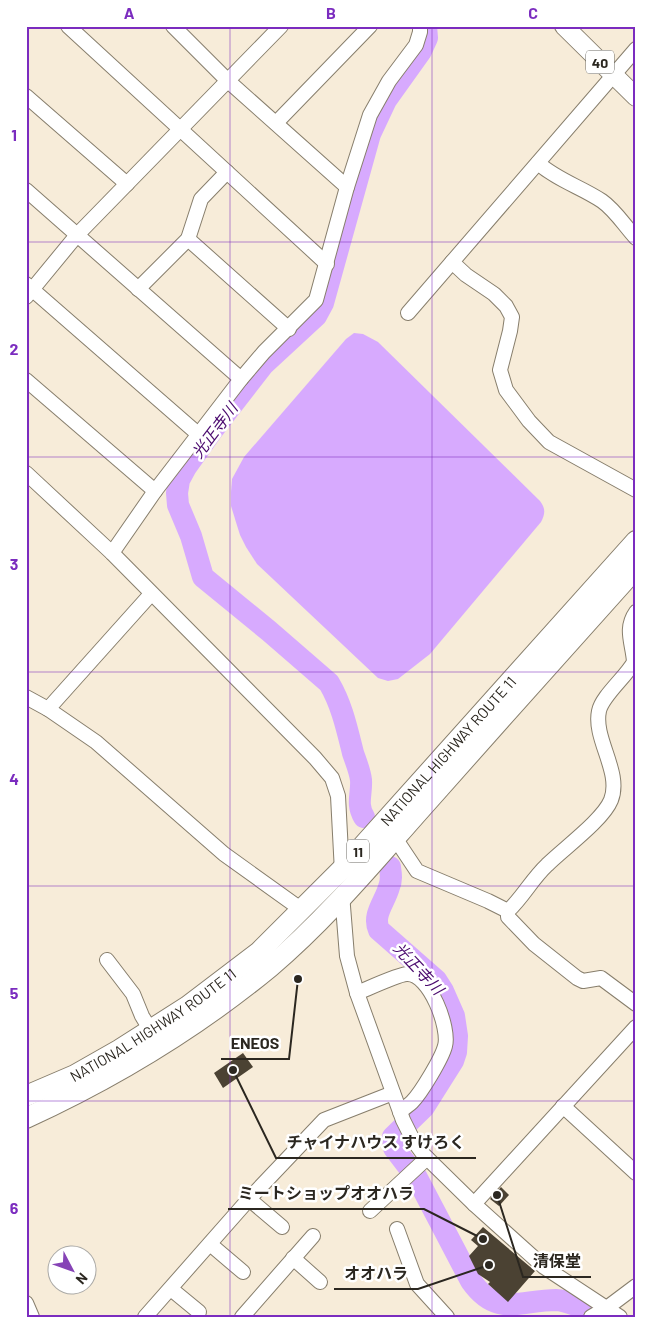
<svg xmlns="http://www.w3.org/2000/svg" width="662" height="1343" font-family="Barlow,'Noto Sans JP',sans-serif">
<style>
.water{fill:#d7aafe}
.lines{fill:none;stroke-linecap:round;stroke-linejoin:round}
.river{stroke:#d7aafe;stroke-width:22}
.building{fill:#4b4233}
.minor-casing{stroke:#877e6c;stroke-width:16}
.major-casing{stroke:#877e6c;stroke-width:20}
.highway-casing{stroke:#877e6c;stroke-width:22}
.minor{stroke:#fff;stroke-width:14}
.major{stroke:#fff;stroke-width:18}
.highway{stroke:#fff;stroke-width:20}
.grid{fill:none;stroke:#7b2cbf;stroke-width:1;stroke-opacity:0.55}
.labels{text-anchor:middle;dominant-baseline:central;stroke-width:5;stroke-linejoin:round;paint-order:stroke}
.shield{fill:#fff;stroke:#6b6863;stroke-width:1}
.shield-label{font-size:14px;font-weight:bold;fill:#2b2720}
.street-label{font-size:15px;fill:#2b2720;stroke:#fff}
.water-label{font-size:16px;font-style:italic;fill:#49086d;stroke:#fff}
.leader{fill:none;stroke:#2b2720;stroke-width:2}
.callout-dot{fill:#2b2720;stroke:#fff;stroke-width:2}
.callout-label{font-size:16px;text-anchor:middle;font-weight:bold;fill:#2b2720;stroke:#fff;stroke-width:5;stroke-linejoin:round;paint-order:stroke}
.neatline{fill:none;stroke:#7b2cbf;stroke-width:2}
.grid-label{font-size:16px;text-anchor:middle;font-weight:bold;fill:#7b2cbf}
</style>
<rect width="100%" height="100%" fill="#f7ecd9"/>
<path class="water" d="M 354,333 L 363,334 L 378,342 L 540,501 C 546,509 545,514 541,522 L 430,654 L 398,679 L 388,681 L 378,678 L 257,564 L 246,547 L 240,535 L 231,506 L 231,492 L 232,479 L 244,457 L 346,339 Z"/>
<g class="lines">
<g class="river">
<path d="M 364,817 C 356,804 362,794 361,780 C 360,771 356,762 353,753 C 347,729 342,705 329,683 L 269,631 L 203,577 L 191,536 L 178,505 L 177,493 L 179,480 L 186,467 L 211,432 L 263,365 L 316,316 L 323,303 L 370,134 L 386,100 L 421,51 L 427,38 L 426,26"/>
<path d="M 390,867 C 391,874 392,880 389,887 C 385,902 372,915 379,930 L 436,980 L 443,991 L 454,1016 L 457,1036 L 456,1052 L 453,1061 L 424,1107 L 393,1137 L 394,1148 L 417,1178 L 471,1281 C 497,1318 520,1300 556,1300 C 572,1301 589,1311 603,1317"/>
</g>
</g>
<g class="building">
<polygon points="243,1053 253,1067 223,1088 214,1073"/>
<polygon points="501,1187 509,1195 499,1206 490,1199"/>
<polygon points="483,1227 535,1271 508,1302 488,1284 490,1282 478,1274 469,1256 478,1246 471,1240"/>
</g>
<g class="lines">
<g class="minor-casing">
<g id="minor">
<polyline points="68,26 327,264"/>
<polyline points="173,26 227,80 347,187"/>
<polyline points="26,96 127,184"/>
<polyline points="276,123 370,26"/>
<path d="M 538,163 C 557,180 581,187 602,201 C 615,210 625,226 636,238"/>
<polyline points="26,190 241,379"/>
<polyline points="188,239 289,329"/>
<polyline points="452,262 466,275 494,294 506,306 512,317 510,331 500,370 506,390 529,421 549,442 636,490"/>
<polyline points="26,284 198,434"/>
<polyline points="138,289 188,239 201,199 227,172"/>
<polyline points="26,297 77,235 281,26"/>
<polyline points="408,313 636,49"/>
<polyline points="26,380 155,491"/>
<polyline points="26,473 112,553 315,758 332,778 338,796 342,872"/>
<polyline points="112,553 155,491 241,379 264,352 316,300 347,187 370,115 389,81 416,45 420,32 420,26"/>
<path d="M 636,612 C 624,629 633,644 634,662 C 626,677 602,696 599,711 C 593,739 622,772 611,800 C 603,820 563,849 547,865 C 532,879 523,897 508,911 L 508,917 L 534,944 L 577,978 L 583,981 L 601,978 L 636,1004"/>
<polyline points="26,697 48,709 96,742 224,854 302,910"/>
<polyline points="48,709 151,594"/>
<polyline points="395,838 417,871 488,901 508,911"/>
<polyline points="342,894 347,956 357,993 403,1120 413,1140 424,1155 474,1204 544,1267 620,1317"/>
<polyline points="107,960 133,994 142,1016 154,1036"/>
<path d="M 357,993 C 367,989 399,974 407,974 C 430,973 450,1029 445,1046 C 442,1058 421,1093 412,1102 C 409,1105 404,1108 400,1112"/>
<polyline points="563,1106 636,1173"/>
<polyline points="249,1199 282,1227"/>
<polyline points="474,1204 636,1027"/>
<polyline points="370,1211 427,1158"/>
<polyline points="397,1229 417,1284 447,1317"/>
<polyline points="210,1244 243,1272"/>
<polyline points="293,1258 320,1282"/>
<polyline points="171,1289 199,1312"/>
<polyline points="26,1303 32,1317"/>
<polyline points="145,1317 249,1199 324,1120 393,1093"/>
<polyline points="242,1317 313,1236"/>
<polyline points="591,1317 608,1307 636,1286"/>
</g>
</g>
<g class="major-casing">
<polyline id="major" points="564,26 636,97"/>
</g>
<g class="highway-casing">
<g id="highway">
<path id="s1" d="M 26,1096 L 75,1075 L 119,1050 L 188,1006 L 259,952 L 342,869 L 636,541"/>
<path d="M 26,1118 C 113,1078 196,1028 270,967 C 328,918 377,858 428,801 C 497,723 566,646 636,568"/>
</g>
</g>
<use href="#minor" class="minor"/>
<use href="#major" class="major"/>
<use href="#highway" class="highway"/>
</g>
<path class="grid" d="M 230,26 L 230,1317M 432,26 L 432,1317M 26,242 L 636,242M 26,457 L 636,457M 26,672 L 636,672M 26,886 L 636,886M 26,1101 L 636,1101"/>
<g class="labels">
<g class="shield">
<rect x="586" y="50.5" width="28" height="23" rx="4"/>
<rect x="347" y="839.5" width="22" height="23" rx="4"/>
</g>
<g class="shield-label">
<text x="600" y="62">40</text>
<text x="358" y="851">11</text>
</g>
<g class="street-label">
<text stroke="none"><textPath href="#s1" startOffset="551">NATIONAL HIGHWAY ROUTE 11</textPath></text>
<text stroke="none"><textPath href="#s1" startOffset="146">NATIONAL HIGHWAY ROUTE 11</textPath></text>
</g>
<g class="water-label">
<text transform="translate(214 430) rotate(-53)">光正寺川</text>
<text transform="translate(419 968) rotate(47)">光正寺川</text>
</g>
</g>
<path class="leader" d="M298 979L289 1059H221M233 1070L276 1158H476M483 1239L424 1209H228M497 1195L523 1277H591M489 1265L418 1289H334"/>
<g class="callout-dot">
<circle cx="298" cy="979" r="5"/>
<circle cx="233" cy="1070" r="5"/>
<circle cx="483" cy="1239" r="5"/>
<circle cx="497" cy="1195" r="5"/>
<circle cx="489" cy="1265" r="5"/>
</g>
<g class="callout-label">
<text x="255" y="1049">ENEOS</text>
<text x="376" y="1148">チャイナハウス すけろく</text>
<text x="326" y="1199">ミートショップオオハラ</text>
<text x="557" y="1267">清保堂</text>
<text x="376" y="1279">オオハラ</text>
</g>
<rect width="662" height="1343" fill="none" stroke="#ffffff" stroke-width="55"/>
<g transform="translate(72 1270) rotate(131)"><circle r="24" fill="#ffffff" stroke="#aaa9a6"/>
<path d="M0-4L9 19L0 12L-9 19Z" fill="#8643b6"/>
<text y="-8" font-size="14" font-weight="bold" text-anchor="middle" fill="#2b2720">N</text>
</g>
<rect x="28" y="28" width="606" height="1288" class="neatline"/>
<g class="grid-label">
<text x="129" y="19">A</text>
<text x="331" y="19">B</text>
<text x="533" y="19">C</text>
<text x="14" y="141">1</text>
<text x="14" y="355">2</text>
<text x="14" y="570">3</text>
<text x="14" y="785">4</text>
<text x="14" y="999">5</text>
<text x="14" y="1214">6</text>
</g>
</svg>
